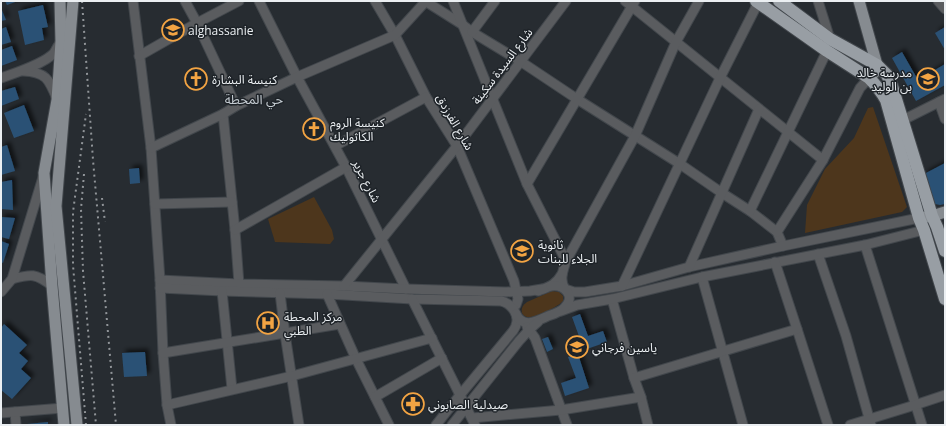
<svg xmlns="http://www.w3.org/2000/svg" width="946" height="426" font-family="'Open Sans','Noto Sans Arabic',sans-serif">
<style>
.green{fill:#4d361c}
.building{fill:#2a5174;filter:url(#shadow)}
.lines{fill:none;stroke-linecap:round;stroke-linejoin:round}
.minor-casing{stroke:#42474c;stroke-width:11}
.major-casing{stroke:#42474c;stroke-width:13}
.highway-casing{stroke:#42474c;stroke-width:14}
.minor{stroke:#5a5c5f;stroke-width:9}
.major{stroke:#868b90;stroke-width:11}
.highway{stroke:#989ea4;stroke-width:12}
.rail{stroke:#919599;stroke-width:2;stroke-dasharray:2 4;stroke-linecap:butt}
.labels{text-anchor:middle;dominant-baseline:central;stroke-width:3;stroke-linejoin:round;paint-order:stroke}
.poi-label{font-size:12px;fill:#ebeff2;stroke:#1e2328;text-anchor:start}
.street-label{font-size:12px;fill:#ebeff2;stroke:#1e2328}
.neighbourhood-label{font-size:13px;fill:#c5ccd2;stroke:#1e2328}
</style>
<defs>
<filter id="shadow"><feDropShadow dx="3.5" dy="-3.5" stdDeviation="2" flood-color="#0009"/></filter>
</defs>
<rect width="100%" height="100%" fill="#272c31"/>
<g class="green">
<polygon points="873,107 907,207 902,212 805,233 807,205 825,169 854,138 868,108"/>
<polygon points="314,197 332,230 334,239 330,244 275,242 268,219"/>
<path d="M 552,291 L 559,292 L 563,296 L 563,301 C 558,307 533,319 527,317 C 524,316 523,315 522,313 C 521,308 523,305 527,302 Z"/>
</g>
<g class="building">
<polygon points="5,1 18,1 7,5"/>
<polygon points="43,5 48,27 42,28 44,40 25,45 18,11"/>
<polygon points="1,8 6,20 1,21"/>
<polygon points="6,27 11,42 1,45 1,29"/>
<polygon points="945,27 945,50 935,33"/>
<polygon points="12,46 17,60 1,66 1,50"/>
<polygon points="902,52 918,80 945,64 945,85 916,101 892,58"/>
<polygon points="15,87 19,99 1,106 1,91"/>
<polygon points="24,105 34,131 14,138 4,113"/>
<polygon points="7,145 15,171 1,175 1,147"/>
<polygon points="945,163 945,204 940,205 935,204 924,174"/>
<polygon points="139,168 140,183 130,184 129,169"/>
<polygon points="12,180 13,210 1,209 1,182"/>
<polygon points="1,217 15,218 9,239 1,237"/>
<polygon points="1,241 9,244 3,263 1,262"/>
<polygon points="580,314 588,336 603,331 607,342 584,350 572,317"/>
<polygon points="4,324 27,345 19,353 28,361 21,369 31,378 12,399 1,390 1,328"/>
<polygon points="548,337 553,349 547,352 542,339"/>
<polygon points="145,352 147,376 124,377 122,353"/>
<polygon points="578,354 589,388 565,396 561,383 576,378 568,357"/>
<polygon points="48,422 48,425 27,425 27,424"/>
</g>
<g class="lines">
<g class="minor-casing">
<g id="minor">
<polyline points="133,1 151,148 160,280 163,353 167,405 171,425"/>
<polyline points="185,1 197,23 236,106"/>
<polyline points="259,1 297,77 346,167 406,289"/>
<polyline points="375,1 395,35 426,97 457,146 514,281 518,299 516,305"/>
<polyline points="425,1 463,25 472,32 520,61 577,99 680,164 722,193 750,211 777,232 783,246"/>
<polyline points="453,1 527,184 566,261"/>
<polyline points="625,1 823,160"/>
<path d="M 699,1 L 676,42 L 635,136 L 566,261 C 563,271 559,280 565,289 L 574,292 L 585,292 L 622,286 L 689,267 L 783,246 L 919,218"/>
<polyline points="818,1 830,39"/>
<polyline points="938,1 945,9"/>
<polyline points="472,32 495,1"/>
<polyline points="139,56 197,23 239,1"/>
<path d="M 23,71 C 46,72 49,79 57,99"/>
<path d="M 1,78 C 15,73 44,64 54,53 C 56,50 58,45 61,42"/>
<polyline points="939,102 945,119"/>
<polyline points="223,114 235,230 239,284"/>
<polyline points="903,120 945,99"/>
<polyline points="335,146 426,97"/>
<polyline points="151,148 223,114 236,106 297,77 395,35 426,1"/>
<polyline points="527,184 635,1"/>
<polyline points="155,204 232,202"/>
<polyline points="750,211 827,51"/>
<polyline points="235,230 346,167"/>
<polyline points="777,232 823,160 860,88 869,78"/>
<polyline points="865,245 922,425"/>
<polyline points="818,254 846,336 871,425"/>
<polyline points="689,267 759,109"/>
<polyline points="702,277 743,425"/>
<path d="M 12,279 C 31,274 36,273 52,286"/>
<polyline points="160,280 239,284 344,286 406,289 506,292 530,291 542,289"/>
<polyline points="344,286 457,146 566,1"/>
<polyline points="622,286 720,78 758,3"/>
<path d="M 160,288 L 222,291 L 327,294 L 412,299 L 501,301 C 511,303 520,315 516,325 C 516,327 514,329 513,331 L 451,406 L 436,425"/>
<polyline points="222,291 232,389"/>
<path d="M 538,291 C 549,287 556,285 562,274"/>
<polyline points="1,292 12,279 43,177"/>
<polyline points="280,293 285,334 299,425"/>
<polyline points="327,294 356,359 389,425"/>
<polyline points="412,299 475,425"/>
<polyline points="612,299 634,378"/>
<polyline points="561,311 577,305 612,299 702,277 865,245 924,230"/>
<path d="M 516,314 C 523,329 537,321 548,316 C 554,314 561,312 565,307 C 576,296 564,284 551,286"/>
<polyline points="527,327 535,338 567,425"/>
<polyline points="797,329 828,425"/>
<polyline points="163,353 340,324"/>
<polyline points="375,397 442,358"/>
<polyline points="641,397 648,425"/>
<polyline points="167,405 292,376 432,338"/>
<polyline points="15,412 16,425"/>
<polyline points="1,413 63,408"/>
<polyline points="472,418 561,410 641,397 634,378 797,329 775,262"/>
<polyline points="452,425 519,341 529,330 538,322"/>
<polyline points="850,425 915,405 945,395"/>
</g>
</g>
<g class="major-casing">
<g id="major">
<polyline points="60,1 61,42 57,100 44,173 52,286 64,425"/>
<polyline points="73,1 56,206 77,425"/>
<polyline points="859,1 877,65 874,73 869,78"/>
<polyline points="919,218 932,216 945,212"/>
</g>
</g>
<g class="highway-casing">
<g id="highway">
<path d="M 756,1 L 827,51 L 869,78 C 876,85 881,91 886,100 L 919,218 L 924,230 L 945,299"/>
<polyline points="779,1 830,39 877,65 887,75 892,86 932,216 937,227 945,251"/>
</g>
</g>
<use href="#minor" class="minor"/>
<use href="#major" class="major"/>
<use href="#highway" class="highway"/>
<g class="rail">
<polyline points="82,1 93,160 116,425"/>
<polyline points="84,174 81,209 83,271 96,425"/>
<polyline points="102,198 105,222"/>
<polyline points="86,425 73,265 73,212 86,114"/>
</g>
</g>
<defs>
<g id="school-ring" transform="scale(1.15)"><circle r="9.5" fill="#1e2328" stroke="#f3a443" stroke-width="1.5"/><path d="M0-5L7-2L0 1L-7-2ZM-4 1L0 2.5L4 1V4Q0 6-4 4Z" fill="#f3a443"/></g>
<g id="church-ring" transform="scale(1.15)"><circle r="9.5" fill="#1e2328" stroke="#f3a443" stroke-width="1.5"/><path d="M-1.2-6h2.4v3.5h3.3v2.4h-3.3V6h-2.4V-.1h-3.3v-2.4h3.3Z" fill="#f3a443"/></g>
<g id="hospital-ring" transform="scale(1.15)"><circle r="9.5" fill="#1e2328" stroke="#f3a443" stroke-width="1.5"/><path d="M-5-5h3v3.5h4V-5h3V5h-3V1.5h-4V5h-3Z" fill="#f3a443"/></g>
<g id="pharmacy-ring" transform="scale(1.15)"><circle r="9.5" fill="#1e2328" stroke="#f3a443" stroke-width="1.5"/><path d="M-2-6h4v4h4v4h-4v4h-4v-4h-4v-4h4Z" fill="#f3a443"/></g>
</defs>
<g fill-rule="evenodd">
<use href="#school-ring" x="173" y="30"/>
<use href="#church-ring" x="196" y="79"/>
<use href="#school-ring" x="928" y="79"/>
<use href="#church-ring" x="314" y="129"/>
<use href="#school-ring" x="522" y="251"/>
<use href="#hospital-ring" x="268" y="323"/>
<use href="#school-ring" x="577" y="347"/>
<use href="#pharmacy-ring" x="413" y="404"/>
</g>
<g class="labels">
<g class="poi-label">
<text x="188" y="30">alghassanie</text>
<text x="912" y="72" text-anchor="end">مدرسة خالد<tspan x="912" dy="14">بن الوليد</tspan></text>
<text x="212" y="79">كنيسة البشارة</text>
<text x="330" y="122">كنيسة الروم<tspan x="330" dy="14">الكاثوليك</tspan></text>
<text x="538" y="244">ثانوية<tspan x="538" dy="14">الجلاء للبنات</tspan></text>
<text x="284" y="316">مركز المحطة<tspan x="284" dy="14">الطبي</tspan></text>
<text x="592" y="347">ياسين فرجاني</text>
<text x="428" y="404">صيدلية الصابوني</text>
</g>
<g class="street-label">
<text transform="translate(502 66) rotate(-53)">شارع السيدة سكينة</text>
<text transform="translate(455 122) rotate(60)">شارع الفرزدق</text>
<text transform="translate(367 181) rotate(63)">شارع جرير</text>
</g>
<g class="neighbourhood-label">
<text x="254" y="99">حي المحطة</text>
</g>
</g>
<rect width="946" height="426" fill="none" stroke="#ebeff2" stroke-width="4"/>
</svg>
